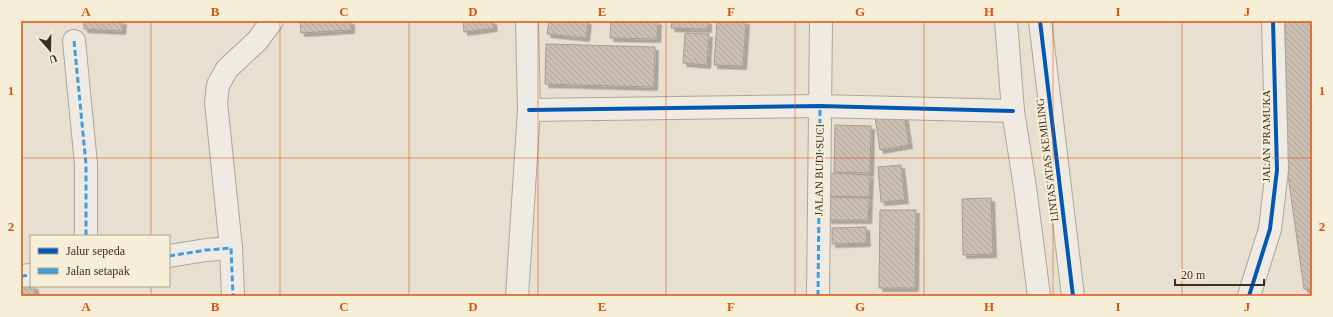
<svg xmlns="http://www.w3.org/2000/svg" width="1333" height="317" font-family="'Times New Roman',serif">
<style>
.building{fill:url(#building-back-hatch);stroke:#a89c90;filter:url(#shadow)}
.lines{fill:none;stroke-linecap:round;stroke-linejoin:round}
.minor-casing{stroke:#ada599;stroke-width:24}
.minor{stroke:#efebe3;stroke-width:22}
.quiet{stroke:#3f9de0;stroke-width:3;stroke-dasharray:6 3;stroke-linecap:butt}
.cycleway-casing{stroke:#f7eed8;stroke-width:6}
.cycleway{stroke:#0057b8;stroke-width:4}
.grid{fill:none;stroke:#d7550e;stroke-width:1;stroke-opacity:0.55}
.labels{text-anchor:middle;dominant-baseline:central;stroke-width:4;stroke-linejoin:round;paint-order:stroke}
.street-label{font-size:11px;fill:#3d2e20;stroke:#f7eed8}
.neatline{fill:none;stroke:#d7550e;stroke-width:1.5}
.grid-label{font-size:13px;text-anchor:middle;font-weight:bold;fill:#d7550e}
</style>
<defs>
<pattern id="building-back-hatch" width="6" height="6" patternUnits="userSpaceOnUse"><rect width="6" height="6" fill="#cbbfb2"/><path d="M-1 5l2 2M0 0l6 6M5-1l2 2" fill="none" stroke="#afa499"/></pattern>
<filter id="shadow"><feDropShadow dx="3.5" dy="3.5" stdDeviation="0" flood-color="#0004"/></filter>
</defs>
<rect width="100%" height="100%" fill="#e7e0d1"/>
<g class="building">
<polygon points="84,21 123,21 122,31 84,29"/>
<polygon points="300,21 351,21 351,30 301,33"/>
<polygon points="463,21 493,21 494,28 464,32"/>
<polygon points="549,21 588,21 586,38 547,34"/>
<polygon points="611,21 658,21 657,39 610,38"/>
<polygon points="672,21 708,21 708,29 671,28"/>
<polygon points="717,21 746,21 743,66 714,65"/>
<polygon points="1285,21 1312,21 1312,290 1304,289 1287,168"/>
<polygon points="685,33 709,34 707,65 683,63"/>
<polygon points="546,44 655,47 654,87 545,84"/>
<polygon points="904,113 909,145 880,150 875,117"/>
<polygon points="835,125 871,126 870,173 834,172"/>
<polygon points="901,165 905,200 881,202 878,167"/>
<polygon points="830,173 870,175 869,197 828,196"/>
<polygon points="828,197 869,198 868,220 828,220"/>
<polygon points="991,198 993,254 963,255 962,199"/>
<polygon points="880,210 916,210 915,288 879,288"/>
<polygon points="866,227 867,243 832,244 832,228"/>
<polygon points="21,280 31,286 35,286 35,296 21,296"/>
</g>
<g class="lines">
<g class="minor-casing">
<g id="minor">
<polyline points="1006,21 1013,111 1025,187 1039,296"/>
<polyline points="1040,21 1073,296"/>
<polyline points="74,41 86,164 86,236"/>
<polyline points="529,110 820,106 1013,111"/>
<polyline points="231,248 216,102 218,85 227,69 257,41 272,21"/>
<polyline points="169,256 206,250 231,248 233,296"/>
<polyline points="21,276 31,275"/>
<polyline points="517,296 529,110 527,21"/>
<polyline points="818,296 821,21"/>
<polyline points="1249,296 1270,229 1277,170 1273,21"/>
</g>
</g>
<use href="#minor" class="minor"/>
<g class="quiet">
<polyline points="74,41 86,164 86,236"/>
<polyline points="169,256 206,250 231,248 233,296"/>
<polyline points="21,276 31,275"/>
<polyline points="818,296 820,106"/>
</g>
<g class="cycleway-casing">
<g id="cycleway">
<polyline points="1040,21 1073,296"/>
<polyline points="529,110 820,106 1013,111"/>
<polyline points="1249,296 1270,229 1277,170 1273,21"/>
</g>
</g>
<use href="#cycleway" class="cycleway"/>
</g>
<path class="grid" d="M 151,21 L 151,236M 280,21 L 280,296M 409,21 L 409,296M 538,21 L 538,296M 666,21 L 666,296M 795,21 L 795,296M 924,21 L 924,296M 1053,21 L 1053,296M 1182,21 L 1182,296M 21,158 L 1312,158M 151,286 L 151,296"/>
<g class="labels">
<g class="street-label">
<text transform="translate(1266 136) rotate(-90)">JALAN PRAMUKA</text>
<text transform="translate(1047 160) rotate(-97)">LINTAS ATAS KEMILING</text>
<text transform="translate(819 170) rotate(-89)">JALAN BUDI SUCI</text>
</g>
</g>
<rect width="1333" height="317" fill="none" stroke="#f7eed8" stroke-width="44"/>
<rect x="30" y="235" width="140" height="52" fill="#f7eed8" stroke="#ada18e"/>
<rect x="38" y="248" width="20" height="6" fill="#0057b8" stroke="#ada18e"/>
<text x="66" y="255" font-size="12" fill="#3d2e20">Jalur sepeda</text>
<rect x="38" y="268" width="20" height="6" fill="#3f9de0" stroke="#ada18e"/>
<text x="66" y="275" font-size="12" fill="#3d2e20">Jalan setapak</text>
<g transform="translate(50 50) rotate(160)" stroke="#f7eed8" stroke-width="3" paint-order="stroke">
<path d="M0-3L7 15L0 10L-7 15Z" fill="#3d2e20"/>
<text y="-6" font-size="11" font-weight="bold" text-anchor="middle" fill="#3d2e20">U</text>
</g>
<path d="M1175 279v6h89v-6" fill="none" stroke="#3d2e20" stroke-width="2"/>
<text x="1181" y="279" font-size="12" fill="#3d2e20" stroke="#f7eed8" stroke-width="3" paint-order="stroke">20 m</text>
<rect x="22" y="22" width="1289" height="273" class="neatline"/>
<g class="grid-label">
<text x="86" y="16">A</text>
<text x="215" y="16">B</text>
<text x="344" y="16">C</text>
<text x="473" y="16">D</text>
<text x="602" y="16">E</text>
<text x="731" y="16">F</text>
<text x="860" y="16">G</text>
<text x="989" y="16">H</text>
<text x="1118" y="16">I</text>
<text x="1247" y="16">J</text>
<text x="11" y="95">1</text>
<text x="1322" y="95">1</text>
<text x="11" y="231">2</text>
<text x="1322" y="231">2</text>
<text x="86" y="311">A</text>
<text x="215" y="311">B</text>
<text x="344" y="311">C</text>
<text x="473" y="311">D</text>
<text x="602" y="311">E</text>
<text x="731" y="311">F</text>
<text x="860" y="311">G</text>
<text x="989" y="311">H</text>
<text x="1118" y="311">I</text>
<text x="1247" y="311">J</text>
</g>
</svg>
